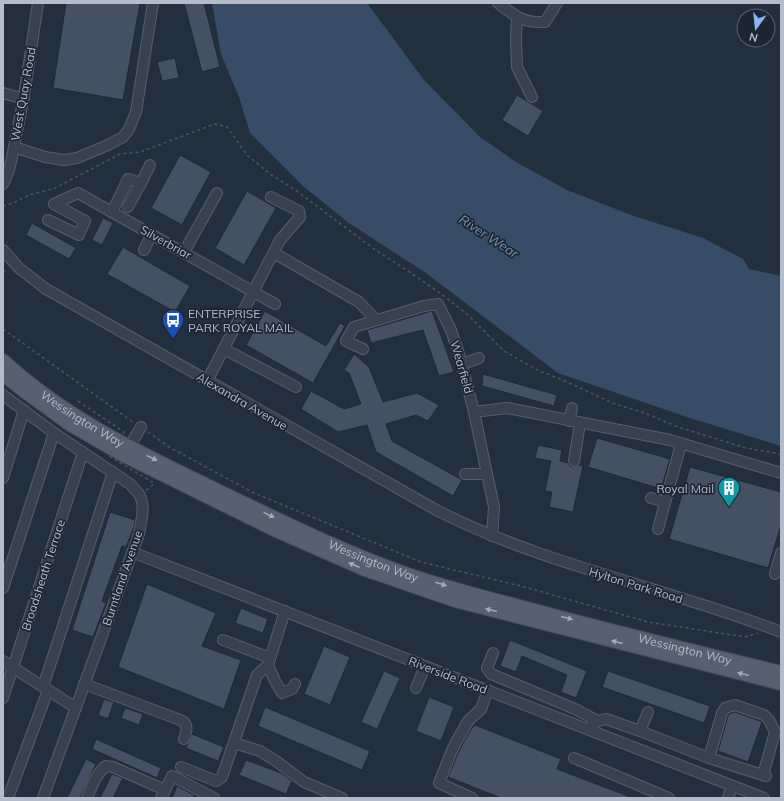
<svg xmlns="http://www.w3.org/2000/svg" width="784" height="801" font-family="Mulish,sans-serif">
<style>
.water{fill:#394c67}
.building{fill:#455162;stroke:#1f2835}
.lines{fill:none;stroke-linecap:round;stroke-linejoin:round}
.minor-casing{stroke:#565f6c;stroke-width:12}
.major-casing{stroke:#414a57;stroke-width:14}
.path{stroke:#44595c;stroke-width:1.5;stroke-dasharray:3 3;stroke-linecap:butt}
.minor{stroke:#38414e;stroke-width:10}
.major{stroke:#56606e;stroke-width:12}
.path-bridge{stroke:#44595c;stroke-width:1.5;stroke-dasharray:3 3;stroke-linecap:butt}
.oneway{fill:#a1aab7}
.labels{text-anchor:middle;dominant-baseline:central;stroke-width:3.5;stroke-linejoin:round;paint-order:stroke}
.street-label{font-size:12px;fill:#b4bcc9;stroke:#1d2633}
.poi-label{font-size:12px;fill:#b4bcc9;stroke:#1d2633;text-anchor:start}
.water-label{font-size:13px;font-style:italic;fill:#7c92b1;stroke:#1d2633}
</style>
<rect width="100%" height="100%" fill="#242f3e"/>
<polygon class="water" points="212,3 367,3 424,80 480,137 516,162 567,190 631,215 703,238 743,259 749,269 781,276 781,446 690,418 558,373 426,273 349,223 303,186 250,133 239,97 221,54"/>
<g class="building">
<polygon points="66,3 140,3 123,100 53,88"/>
<polygon points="184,3 204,3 220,67 202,72"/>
<polygon points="175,58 179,78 162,81 157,62"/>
<polygon points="517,95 543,111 528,136 502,120"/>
<polygon points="180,155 211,172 182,225 151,208"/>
<polygon points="247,191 276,208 244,265 215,248"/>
<polygon points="103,218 113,223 102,245 92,240"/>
<polygon points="32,223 76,248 69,259 26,235"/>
<polygon points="123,247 190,286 175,312 107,274"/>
<polygon points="265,311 326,346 340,323 345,326 313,383 246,345"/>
<polygon points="432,311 454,372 439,376 423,330 371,343 367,330"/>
<polygon points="354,354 369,367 383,402 417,393 439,405 428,421 416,415 386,424 392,441 462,480 453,496 376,452 367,425 338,432 301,409 311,391 344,409 361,404 349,373 344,370"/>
<polygon points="483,374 557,395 554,406 482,386"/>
<polygon points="597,438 670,459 661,489 588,467"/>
<polygon points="538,445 562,450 560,461 568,463 570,466 573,467 579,465 583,466 573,512 549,507 552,492 545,491 551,461 535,458"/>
<polygon points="690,467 781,492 781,525 768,568 669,539"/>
<polygon points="110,512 135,520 134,527 126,547 122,546 102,601 106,603 93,637 72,630"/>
<polygon points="147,584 216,613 202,646 241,660 224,709 118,667"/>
<polygon points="241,608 268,619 263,633 235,623"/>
<polygon points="510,640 587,671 576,698 561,692 567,675 522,656 516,672 500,666"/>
<polygon points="324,646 350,657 330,705 304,694"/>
<polygon points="384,671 400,678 377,729 361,722"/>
<polygon points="608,671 710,706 704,723 602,687"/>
<polygon points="429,697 454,707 441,741 416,731"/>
<polygon points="104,699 114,702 108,719 98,715"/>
<polygon points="265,707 370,751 362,770 258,726"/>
<polygon points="125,708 143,714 139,725 121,718"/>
<polygon points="735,712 760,721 762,722 748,762 718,751 728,716 729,714"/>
<polygon points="475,725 561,759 557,769 633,798 501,798 448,777 459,751 471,729"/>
<polygon points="192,734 224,747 218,761 186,748"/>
<polygon points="96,739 161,768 157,778 92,749"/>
<polygon points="86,759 96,764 80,798 67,798"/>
<polygon points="246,760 281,773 292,781 286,794 239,775"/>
<polygon points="112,774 123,778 113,798 100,798"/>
<polygon points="177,786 194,795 193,798 172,798"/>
</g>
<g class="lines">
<g class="minor-casing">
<g id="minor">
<path d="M 498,3 C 515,16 522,23 545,22 L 557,3"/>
<polyline points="517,18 516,37 517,67 532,97"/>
<polyline points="3,93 24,99"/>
<polyline points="14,147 45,157 64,160 77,158 108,145 123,137 129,129 136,112 153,3"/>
<polyline points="141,183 150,165"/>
<path d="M 3,184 C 11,169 13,152 16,136 C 26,92 31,48 38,3"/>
<polyline points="112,212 128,179 141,183 128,207"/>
<polyline points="48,220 79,235 85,221 54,204 78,193 275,304"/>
<path d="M 3,250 L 19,268 L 46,289 L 438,511 C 547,566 668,588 781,632"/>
<polyline points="144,250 152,234"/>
<polyline points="184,252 217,193"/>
<polyline points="274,253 359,302 376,320"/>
<polyline points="224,349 296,387"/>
<polyline points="363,349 346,341 354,327 424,306 438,304 451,330 459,354 474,412 494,507 492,536"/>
<polyline points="462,364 479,358"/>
<polyline points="207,381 280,240 300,217 299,211 271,197"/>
<path d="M 3,395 L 54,433 L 130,484 C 133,488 137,491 139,494 C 146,506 141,521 139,534 L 43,798"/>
<polyline points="474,412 507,408 670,440 781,473"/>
<polyline points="569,421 572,408"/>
<polyline points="129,447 141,427"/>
<polyline points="574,461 580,423"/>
<polyline points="465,474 486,474"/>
<polyline points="3,478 24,410"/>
<polyline points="651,498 665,502"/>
<polyline points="658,529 681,444"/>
<polyline points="132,552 764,798"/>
<polyline points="775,574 781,553"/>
<polyline points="3,588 54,433"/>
<polyline points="223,640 270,658"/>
<polyline points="493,653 487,668 491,674 575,709 598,721"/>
<polyline points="3,661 76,708"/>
<polyline points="268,665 275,681 282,693 292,689 295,684"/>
<path d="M 84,684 L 183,721 C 189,727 186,732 184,739"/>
<polyline points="43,687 113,472"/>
<polyline points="416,688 425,666"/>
<polyline points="3,698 83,452"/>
<polyline points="592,725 598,721 606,719 640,731 648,712"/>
<polyline points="640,731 709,758 766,776"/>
<polyline points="234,743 260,751 276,761 304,782 342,798"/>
<polyline points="574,758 669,798"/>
<polyline points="709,758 722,713 725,708 735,705 764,715 769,720 775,732 763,775"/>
<polyline points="181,767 216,781 222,777 257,675 268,665 285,611"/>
<polyline points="8,798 48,690"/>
<path d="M 87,798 C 92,787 96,773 106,766 L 113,767 L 165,790"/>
<polyline points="161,798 172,776 214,798"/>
<polyline points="472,798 439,783 453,748 468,721 481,709 488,690"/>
<polyline points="728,798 732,786"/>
</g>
</g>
<g class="major-casing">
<g id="major">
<path id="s1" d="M 3,360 C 64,416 131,448 205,484 C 272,516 341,551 411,575 C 455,590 501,601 546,613 C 624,634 703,653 781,672"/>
<polyline points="3,375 22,390 70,425 122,455 274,530 365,570 455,601 781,684"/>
</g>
</g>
<g class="path">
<polyline points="3,206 13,203 29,195 55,188 120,154 140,152 215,124 227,127 247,155 270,174 294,189 374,249 402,267 440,293 468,315 504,351 539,371 558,378 615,404 645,413 678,427 746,448 775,453 781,455"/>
<polyline points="3,273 7,269"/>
<polyline points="3,329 133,422"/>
<polyline points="148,432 169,447 254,493 421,562 525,587 648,622 745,637 758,633"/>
<polyline points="146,490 150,488"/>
</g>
<use href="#minor" class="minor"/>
<use href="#major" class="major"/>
<polyline class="path-bridge" points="78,401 124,432 109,456 154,483 150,488"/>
</g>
<defs><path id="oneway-solid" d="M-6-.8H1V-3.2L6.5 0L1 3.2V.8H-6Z"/></defs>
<g class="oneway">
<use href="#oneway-solid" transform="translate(152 458) rotate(26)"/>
<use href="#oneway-solid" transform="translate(269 515) rotate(26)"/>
<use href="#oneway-solid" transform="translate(354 565) rotate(-157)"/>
<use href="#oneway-solid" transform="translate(441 584) rotate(18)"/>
<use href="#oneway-solid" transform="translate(491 610) rotate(-166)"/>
<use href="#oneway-solid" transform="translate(567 618) rotate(15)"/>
<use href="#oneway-solid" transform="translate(617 642) rotate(-166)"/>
<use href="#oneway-solid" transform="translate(743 674) rotate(-166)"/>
</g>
<defs>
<g id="bus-pin" transform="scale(1.15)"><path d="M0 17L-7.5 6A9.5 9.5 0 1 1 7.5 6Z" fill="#1a4fb4" stroke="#1d2633"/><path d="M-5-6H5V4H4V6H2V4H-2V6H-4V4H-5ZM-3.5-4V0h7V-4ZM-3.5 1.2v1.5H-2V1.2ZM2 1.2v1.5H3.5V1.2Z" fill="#fff"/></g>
<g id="building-pin" transform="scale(1.15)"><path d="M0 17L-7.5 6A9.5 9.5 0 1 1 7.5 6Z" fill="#0f9aa8" stroke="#1d2633"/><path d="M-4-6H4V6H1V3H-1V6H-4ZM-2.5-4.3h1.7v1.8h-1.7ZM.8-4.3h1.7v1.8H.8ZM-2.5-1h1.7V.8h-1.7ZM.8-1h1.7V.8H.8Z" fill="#fff"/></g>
</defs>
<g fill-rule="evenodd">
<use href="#bus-pin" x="173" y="320"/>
<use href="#building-pin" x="729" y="488"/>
</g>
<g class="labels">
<g class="street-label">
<text transform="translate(23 94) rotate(-80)">West Quay Road</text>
<text transform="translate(166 242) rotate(29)">Silverbriar</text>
<text transform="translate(462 367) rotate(74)">Wearfield</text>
<text transform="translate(242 401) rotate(30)">Alexandra Avenue</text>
<text stroke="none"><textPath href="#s1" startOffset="99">Wessington Way</textPath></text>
<text stroke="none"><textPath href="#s1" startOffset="423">Wessington Way</textPath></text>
<text transform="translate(43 575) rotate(-72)">Broadsheath Terrace</text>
<text transform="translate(122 578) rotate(-71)">Burntland Avenue</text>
<text transform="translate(636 585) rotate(17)">Hylton Park Road</text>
<text stroke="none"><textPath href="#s1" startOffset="747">Wessington Way</textPath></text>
<text transform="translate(448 675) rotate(21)">Riverside Road</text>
</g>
<g class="poi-label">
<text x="188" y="313">ENTERPRISE<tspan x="188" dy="14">PARK ROYAL MAIL</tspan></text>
<text x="714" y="488" text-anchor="end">Royal Mail</text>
</g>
<g class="water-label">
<text transform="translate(489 236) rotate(33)">River Wear</text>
</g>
</g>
<rect width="784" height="801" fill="none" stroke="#b4bcc9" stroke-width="8"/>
<g transform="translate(756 28) rotate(195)"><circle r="19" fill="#1d2633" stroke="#59626f"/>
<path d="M0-3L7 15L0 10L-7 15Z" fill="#8ab4f8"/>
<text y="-6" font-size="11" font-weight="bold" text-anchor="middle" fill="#b4bcc9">N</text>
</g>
</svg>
